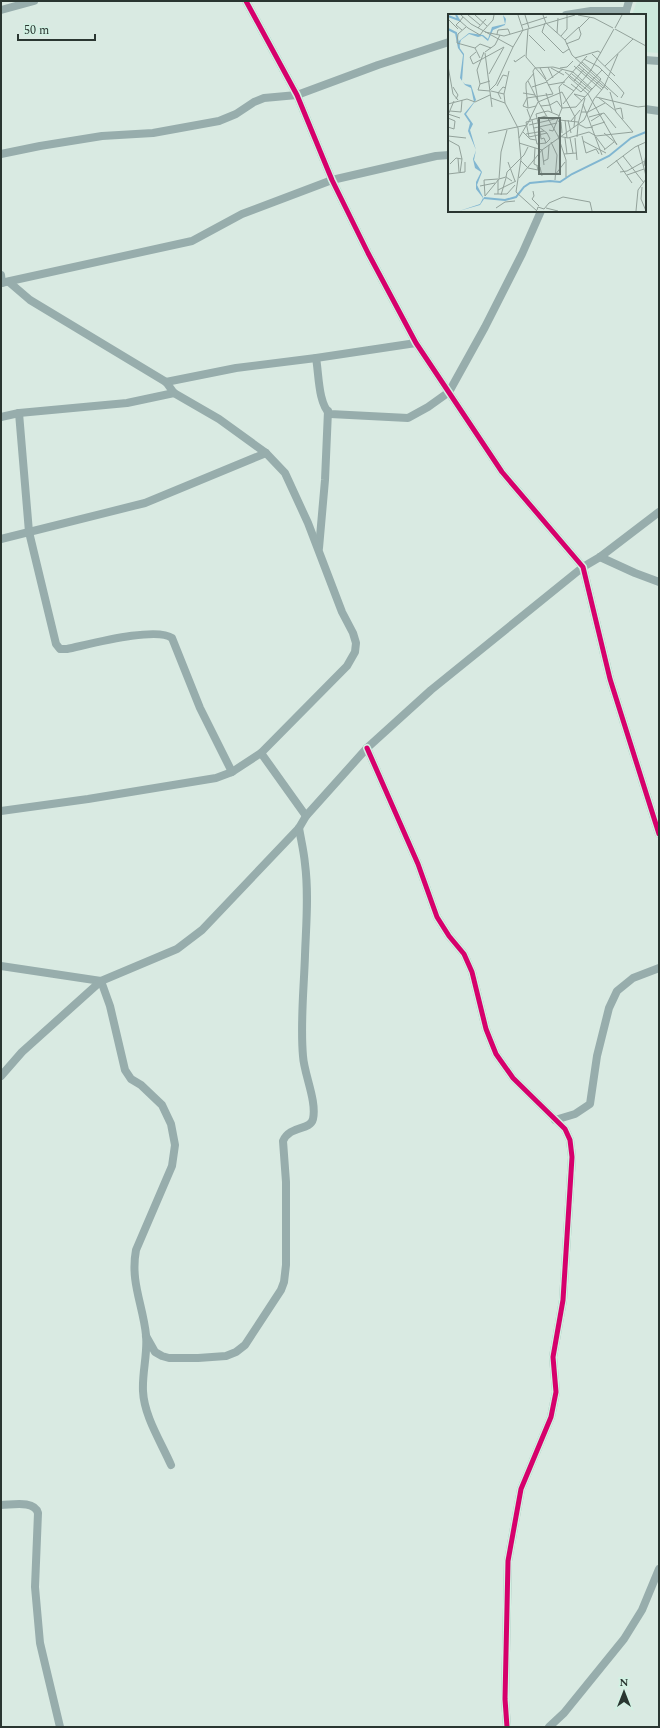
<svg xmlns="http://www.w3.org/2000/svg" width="660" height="1728" font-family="Spectral,serif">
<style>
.built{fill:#cbe9dc}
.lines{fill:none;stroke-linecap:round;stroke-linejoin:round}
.street{stroke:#97adac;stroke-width:8}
.cycleway-casing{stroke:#d2f1e3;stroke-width:8}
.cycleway{stroke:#d6006c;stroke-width:5}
.inset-river{fill:none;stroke:#81b6d1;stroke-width:2}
.inset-road{fill:none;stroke:#93a29b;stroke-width:1}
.view{fill:#67756f;fill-opacity:0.15;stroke:#67756f;stroke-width:2}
.inset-edge{fill:none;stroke:#2a3631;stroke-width:2}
</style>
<rect width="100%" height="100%" fill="#d9eae2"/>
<polygon class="built" points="637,1 659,1 659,53 645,52 645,15 632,15"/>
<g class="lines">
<g class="street">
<polyline points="246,1 297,95 332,180 368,253 416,343 502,472 583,567 610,679 659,834"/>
<polyline points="1,10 34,1"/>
<polyline points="566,15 591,11 626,11"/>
<polyline points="625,15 629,1"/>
<polyline points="645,60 659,61"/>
<polyline points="645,109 659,111"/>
<polyline points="1,154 40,146 102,136 153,133 219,121 236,114 254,102 264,98 297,95 378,65 449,42"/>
<polyline points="1,275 2,283"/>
<polyline points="1,283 192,241 242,214 332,180 436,156 449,155"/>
<path d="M 316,358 C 319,374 318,403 330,414 L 408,418 L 428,407 L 449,392 L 485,327 L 522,254 L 541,211"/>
<polyline points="166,382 236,368 316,358 416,343"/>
<path d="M 19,413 L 29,532 L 56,644 L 60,649 L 67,649 C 87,645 156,626 172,638 L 200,708 L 232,772"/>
<polyline points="1,417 19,413 127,403 174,393"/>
<polyline points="1,539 145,503 266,453"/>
<polyline points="319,548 325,480 328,411"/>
<polyline points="600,557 635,573 659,582"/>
<polyline points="367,748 418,864 437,917 449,936 464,954 472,972 486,1029 496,1054 513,1078 565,1129 570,1140 572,1157 563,1300 553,1357 556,1392 551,1417 521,1489 508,1561 505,1699 507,1727"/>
<polyline points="261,753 306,816"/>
<polyline points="1,811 88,799 216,778 232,772 261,753 347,666 355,652 356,643 353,633 342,612 308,523 285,473 266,453 219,419 174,393 166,382 30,300 9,282"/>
<path d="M 1,966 L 101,981 L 110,1006 L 125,1070 L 131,1079 L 141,1085 L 162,1105 L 171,1124 L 175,1145 L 172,1166 L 136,1250 C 130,1282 143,1305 146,1335 C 148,1353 142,1372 143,1391 C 144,1416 161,1442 171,1465"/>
<polyline points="1,1076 22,1052 101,981 177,949 202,930 299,828 306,816 367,748 431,690 583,567 600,557 659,512"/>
<polyline points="555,1120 575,1114 590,1104 597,1056 609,1008 617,991 633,978 659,968"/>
<path d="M 146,1336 L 155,1352 L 162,1356 L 169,1358 L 198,1358 L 226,1356 L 236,1352 L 245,1345 L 281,1290 L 284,1282 L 286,1265 L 286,1182 L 283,1141 C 290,1125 310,1131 313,1119 C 317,1101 304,1074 303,1056 C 300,1023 304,988 305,955 C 306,926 309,894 305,864 C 304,852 301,840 299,828"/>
<path d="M 1,1505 C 12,1505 34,1500 38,1513 L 35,1587 L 40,1643 L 60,1727"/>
<polyline points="549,1727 564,1713 624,1639 642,1610 659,1569"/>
</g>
<g class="cycleway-casing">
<g id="cycleway">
<polyline points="246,1 297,95 332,180 368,253 416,343 502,472 583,567 610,679 659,834"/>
<polyline points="367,748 418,864 437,917 449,936 464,954 472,972 486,1029 496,1054 513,1078 565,1129 570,1140 572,1157 563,1300 553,1357 556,1392 551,1417 521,1489 508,1561 505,1699 507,1727"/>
</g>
</g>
<use href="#cycleway" class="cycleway"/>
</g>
<g transform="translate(448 14)">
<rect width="198" height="198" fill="#d9eae2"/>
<path d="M 55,1 L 58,5 L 57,11 L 45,16 L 40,27 L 34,22 L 30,23 L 21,20 L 13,26 L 11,33 L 16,40 L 14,67 L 17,70 L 23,71 L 28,86 L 18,100 L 25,110 L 22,116 L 28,136 L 26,146 L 34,158 L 29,171 L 36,185 L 32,191 L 11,197 L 32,190 L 35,184 L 28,175 L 28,168 L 33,158 L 27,154 L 25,145 L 28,136 L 20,117 L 22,109 L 16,100 L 26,88 L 23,74 L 17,71 L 12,64 L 15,41 L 10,34 L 11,27 L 21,19 L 35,21 L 40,25 L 44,13 L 57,10 Z" fill="#81b6d1"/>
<path class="inset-river" d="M 0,2 L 11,6 L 8,1M 0,15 L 8,19 L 11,34M 36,184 L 57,186 L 68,183 L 76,173 L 82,169 L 102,167 L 112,168 L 124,160 L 161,142 L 183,124 L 198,118"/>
<path class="inset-road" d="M 13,1 L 23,10 L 65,33 L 75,16M 20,1 L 32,11M 27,1 L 39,12M 70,1 L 75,16M 77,1 L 81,14M 95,1 L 98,9 L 117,26 L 124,41 L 170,83M 130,1 L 146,4 L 165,14M 15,3 L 12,7 L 20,14 L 32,21 L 35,17M 0,5 L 10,15M 12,7 L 8,11 L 14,16M 97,9 L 94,18 L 115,39 L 121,35M 74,11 L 99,3M 18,13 L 10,20 L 9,29 L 27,34 L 32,44M 30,14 L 38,5M 167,14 L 174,1M 80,15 L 78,43 L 98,66 L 105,80M 167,15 L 198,32M 35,17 L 45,6 L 46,1M 37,18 L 56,22 L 127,1M 109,19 L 110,4M 49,20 L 50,16 L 60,15 L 62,20M 81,21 L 97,37M 113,22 L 119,15 L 119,1M 117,26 L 131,13M 118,30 L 131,25 L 133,20 L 131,14 L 142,3M 27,34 L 32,30 L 43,34M 28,38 L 22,43 L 25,50 L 56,33M 37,38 L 47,31 L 52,21M 37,39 L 44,93M 144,40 L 167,62M 127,44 L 150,37 L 153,39M 136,45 L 151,53 L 169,71 L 176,79 L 173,84M 66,46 L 67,48 L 77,41M 131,51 L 160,76M 0,52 L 5,80 L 10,86M 126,52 L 154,76M 157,52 L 185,25M 100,53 L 105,64M 130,53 L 155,74M 87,54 L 85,57 L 90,87 L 110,122 L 118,146 L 118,163M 87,54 L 105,53 L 125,58 L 144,75M 92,54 L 98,65M 103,54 L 116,61M 112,54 L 119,53 L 125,47M 61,57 L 56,80 L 57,89 L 70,114 L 73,145 L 68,178 L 89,197M 117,58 L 142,78M 86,59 L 78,69 L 78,74 L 80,94 L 88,92M 41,60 L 56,33M 124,60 L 143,76M 121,63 L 140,80 L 169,131M 42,67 L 32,70 L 30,76 L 42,77M 80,67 L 90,87M 99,67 L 115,55M 126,67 L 136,55M 32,70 L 29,56 L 36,38M 115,70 L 126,77M 123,70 L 133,78 L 154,56M 100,71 L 117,68M 49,72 L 55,61 L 59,62M 5,73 L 10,81 L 8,85M 84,73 L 99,68M 42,76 L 48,70 L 65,33M 43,77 L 56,80M 162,78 L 168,98 L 185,118M 75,79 L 87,81M 98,79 L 104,98M 148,83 L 190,93 L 198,92M 43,84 L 57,89M 151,84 L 168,97M 53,85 L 50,79 L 55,73 L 58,74M 134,87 L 126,80 L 137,83M 0,90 L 19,85 L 27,88 L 42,81M 115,90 L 143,56 L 166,15M 135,90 L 154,141M 93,92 L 102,91 L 109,87 L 114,94M 80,94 L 75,92 L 79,84 L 105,80M 114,94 L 128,93 L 153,65 L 134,48M 79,95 L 83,106 L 98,102M 168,95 L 173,94 L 175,105M 2,97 L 13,98 L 14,86M 95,98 L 100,97 L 112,102M 133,98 L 140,98 L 157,89M 0,100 L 12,104M 0,101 L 6,87M 141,103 L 156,99 L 168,114M 0,104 L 7,107 L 6,115 L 0,113M 84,106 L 89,130M 111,106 L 130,108M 117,106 L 119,124M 120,106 L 123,119M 83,107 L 78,108 L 81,123 L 99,119M 110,107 L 113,108 L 114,119M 123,107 L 132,96M 143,107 L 154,100M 130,110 L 137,84M 130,110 L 138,114 L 145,113M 81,111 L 111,104M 144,112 L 157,108M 91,113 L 88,100 L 95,98M 86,114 L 109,109M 101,116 L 105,117 L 114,94 L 111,73 L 139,42M 92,117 L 93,125 L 96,124 L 98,129M 75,118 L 82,125 L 88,126M 40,119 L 79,111 L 90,88 L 114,78 L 127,103 L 126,113M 156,119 L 169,130M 78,120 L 96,117M 0,122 L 18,124M 110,122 L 120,124 L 141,118 L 148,122 L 185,118M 134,122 L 138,139 L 148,135 L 151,140M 129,123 L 130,111M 148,123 L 157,135M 71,124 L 78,112M 117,124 L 119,140M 122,124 L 125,139M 127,124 L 129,146M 0,126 L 11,132 L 14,145 L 12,159M 135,127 L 158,139M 103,128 L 109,141 L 107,166M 71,129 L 94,136 L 96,151M 89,130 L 98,129 L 102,125 L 99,119 L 91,113M 190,131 L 198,162M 87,134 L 86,150 L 92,153 L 94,162M 156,136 L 166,128M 116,140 L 129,139M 175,142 L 196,169M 10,144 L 11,158M 168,146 L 184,169M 73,147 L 80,154 L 90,156 L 89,152M 96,147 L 100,145 L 101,131M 60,148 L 67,167M 2,150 L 8,144 L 14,145M 196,152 L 198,140M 159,154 L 187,133 L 198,128M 172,158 L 179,157 L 197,147M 0,160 L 17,158 L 17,148M 107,161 L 117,148M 179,161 L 196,155M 58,163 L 59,158 L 76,141 L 80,133M 71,164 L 94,136 L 136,106 L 146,85 L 156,73 L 170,40M 51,165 L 58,163 L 64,167M 32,172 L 47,169M 194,173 L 193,185 L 198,197M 50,176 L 68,167M 85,177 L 86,182 L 84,185 L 91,192M 46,180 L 59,180 L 67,171M 50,180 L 50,166M 53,181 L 58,164M 37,182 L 51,165 L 53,138 L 59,116M 37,182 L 36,166 L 50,165M 48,194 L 57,188 L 67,187M 98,194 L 110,197M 89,196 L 90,193 L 96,195 L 101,189 L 115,183 L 142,188 L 144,197M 188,197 L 190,176 L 198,165"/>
<path class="view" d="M 91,104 L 112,104 L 112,160 L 91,160 Z"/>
<rect width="198" height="198" class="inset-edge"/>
</g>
<rect width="660" height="1728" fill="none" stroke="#2a3631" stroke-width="4"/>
<g transform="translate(624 1692)" stroke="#d2f1e3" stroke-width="3" paint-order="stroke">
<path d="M0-3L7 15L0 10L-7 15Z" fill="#2a3631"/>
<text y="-6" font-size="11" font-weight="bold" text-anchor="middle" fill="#2a3631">N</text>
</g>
<path d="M18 34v6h77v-6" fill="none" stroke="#2a3631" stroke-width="2"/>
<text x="24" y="34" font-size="12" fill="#2a3631" stroke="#d2f1e3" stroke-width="3" paint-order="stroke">50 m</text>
</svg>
